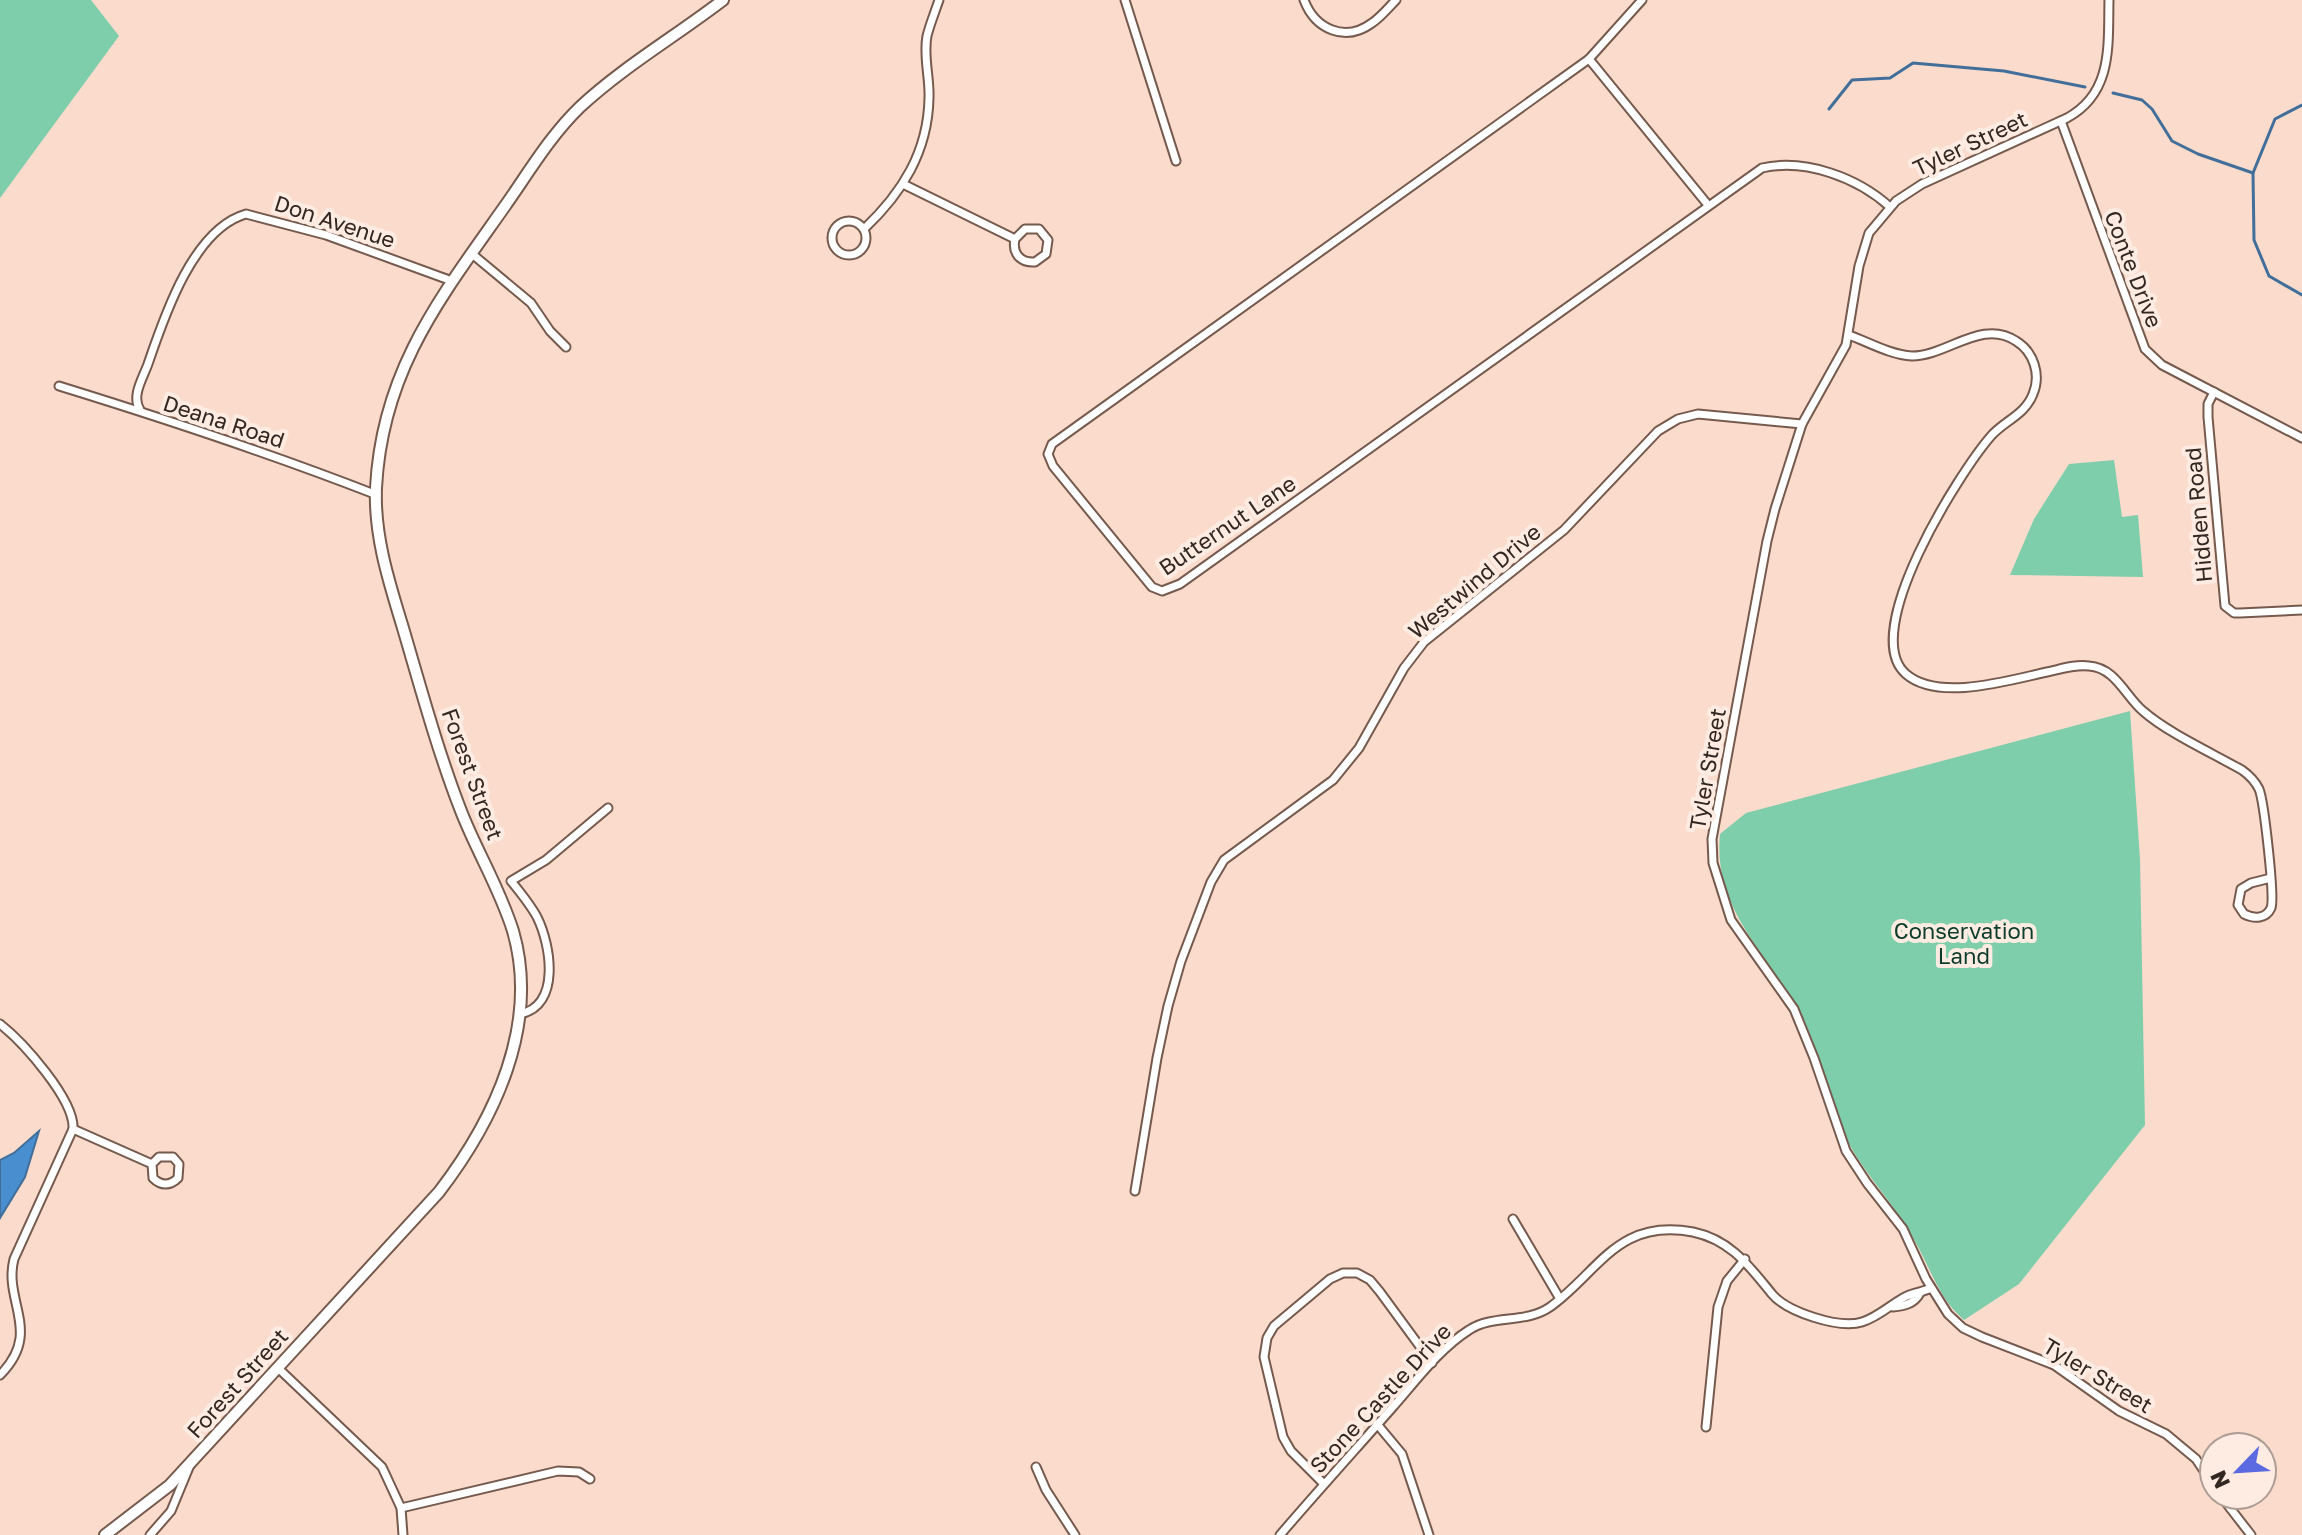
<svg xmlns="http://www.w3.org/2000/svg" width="2302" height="1535" font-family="'Golos Text',sans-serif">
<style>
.green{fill:#7eceab}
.water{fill:#498ece;stroke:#426f9a;stroke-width:2}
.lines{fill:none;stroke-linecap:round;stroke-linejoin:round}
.stream{stroke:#426f9a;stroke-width:3}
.street-casing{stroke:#755a4d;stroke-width:11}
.secondary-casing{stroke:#755a4d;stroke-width:14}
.street{stroke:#fff;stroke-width:7}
.secondary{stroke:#fff;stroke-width:10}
.labels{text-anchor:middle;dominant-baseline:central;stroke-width:8;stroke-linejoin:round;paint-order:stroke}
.street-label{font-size:22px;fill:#332721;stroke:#feebe2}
.park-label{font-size:22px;fill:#0c3c2b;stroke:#feebe2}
</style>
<rect width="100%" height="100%" fill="#fadbcc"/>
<g class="green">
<polygon points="0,0 91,0 119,36 0,198"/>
<polygon points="2114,460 2122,517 2138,515 2143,577 2010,575 2034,519 2069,464"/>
<path d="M 2130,711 L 2140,859 L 2145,1125 L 2019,1284 L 1964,1320 C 1938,1298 1930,1266 1913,1238 C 1892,1200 1861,1171 1843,1132 C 1826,1097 1822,1058 1805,1023 C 1774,958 1712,913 1720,834 L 1746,813 Z"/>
</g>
<polygon class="water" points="39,1131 25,1177 0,1218 0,1160 14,1153"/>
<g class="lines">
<g class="stream">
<polyline points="2113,93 2142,100 2152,109 2172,141 2198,154 2253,173"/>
<polyline points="2302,105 2275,119 2253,173 2254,240 2269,276 2302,295"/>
<polyline points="1829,109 1852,80 1890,78 1913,63 2004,71 2085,87"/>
</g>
<g class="street-casing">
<g id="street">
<polyline points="1125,0 1176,161"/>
<path d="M 1304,0 C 1315,29 1345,43 1372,23 C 1381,17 1388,8 1396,0"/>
<path d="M 1642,0 L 1589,59 L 1052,444 L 1048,454 L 1053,466 L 1152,587 L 1162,591 L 1180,584 L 1762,168 C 1806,158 1858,178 1890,207"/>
<path d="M 2109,0 C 2108,46 2113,93 2067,118 L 1922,184 L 1896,201 L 1869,233 L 1859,266 L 1846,345 L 1802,424 L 1775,509 L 1767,541 L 1712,839 L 1713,863 L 1731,920 L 1794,1009 L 1814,1058 L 1846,1151 L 1867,1183 L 1903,1229 L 1926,1279 L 1948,1314 L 1963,1328 L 1982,1337 L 2054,1365 L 2119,1411 L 2166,1434 L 2196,1459 L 2214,1486"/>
<polyline points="1589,59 1708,205"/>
<polyline points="2061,121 2145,349 2162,365 2302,438"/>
<path d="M 903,184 L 1015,239 C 1012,253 1020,263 1035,262 L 1046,254 L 1048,240 L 1039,229 L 1025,229 L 1015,239"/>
<circle cx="849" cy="238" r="17"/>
<path d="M 864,229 C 902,193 928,152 929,98 C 930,78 923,56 927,36 C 930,24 935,12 939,0"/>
<polyline points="471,253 531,303 550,331 566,347"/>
<path d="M 1849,335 C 1868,342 1891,355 1912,356 C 1947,356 1982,318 2016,341 C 2034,352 2041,375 2033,394 C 2025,415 2004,421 1991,436 C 1959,473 1858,633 1906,674 C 1938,702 2010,680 2047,672 C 2061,669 2075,664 2089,666 C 2116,668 2125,696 2143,711 C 2168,733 2212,753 2242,770 C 2249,775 2255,781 2259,789 C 2264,801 2275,898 2271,908 C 2266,919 2254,919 2244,914 L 2238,905 L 2241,889 L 2251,883 L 2271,878"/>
<path d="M 59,386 C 166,419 272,454 377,495"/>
<polyline points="2214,392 2208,404 2208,417 2225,606 2234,613 2240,613 2302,610"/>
<path d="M 140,410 C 131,396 143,378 148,364 C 164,317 193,229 246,214 L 326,235 L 452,281"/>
<path d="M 520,1014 C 561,1006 551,945 537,917 C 530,904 520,892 511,881 L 546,860 L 608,808"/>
<path d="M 0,1024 C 23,1042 75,1100 73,1129 L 14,1259 C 3,1302 43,1332 0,1375"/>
<path d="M 73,1129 L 152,1164 L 153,1178 C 161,1186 170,1186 178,1178 L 179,1164 L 173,1157 L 159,1157 L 152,1164"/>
<polyline points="1135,1191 1157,1058 1168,1006 1181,961 1211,882 1224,860 1333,780 1359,748 1404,668 1424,642 1564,530 1658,431 1678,419 1698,414 1802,424"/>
<polyline points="1513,1219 1560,1299"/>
<path d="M 1893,1307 C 1904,1306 1914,1304 1920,1293"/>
<polyline points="278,1368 382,1467 401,1508 403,1535"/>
<polyline points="1377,1424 1402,1454 1429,1535"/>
<polyline points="1706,1427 1718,1307 1727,1281 1745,1259"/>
<polyline points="1036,1467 1046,1490 1075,1535"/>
<polyline points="1324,1484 1291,1451 1283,1437 1264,1357 1267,1338 1274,1326 1330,1279 1343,1273 1357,1273 1370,1280 1380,1292 1432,1363"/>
<polyline points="2220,1495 2251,1535"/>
<polyline points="401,1508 558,1471 579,1472 590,1479"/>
<polyline points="150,1535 171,1511 190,1465"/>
<path d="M 1280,1535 C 1317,1492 1355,1450 1392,1408 C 1416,1381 1439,1349 1469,1330 C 1493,1314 1526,1324 1550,1307 C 1599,1272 1617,1218 1693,1232 C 1731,1240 1749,1266 1772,1294 C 1787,1312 1839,1329 1862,1322 C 1878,1317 1889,1306 1903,1298 C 1912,1292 1921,1293 1931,1288"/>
</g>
</g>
<g class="secondary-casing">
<path id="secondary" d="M 105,1535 L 170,1485 L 439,1192 C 495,1119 540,1024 513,931 C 500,889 477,852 461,811 C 438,752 421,689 403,628 C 389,582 374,536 376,488 C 382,370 441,297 505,206 C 529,172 550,136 580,107 C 623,67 676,36 723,0"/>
</g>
<use href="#street" class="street"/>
<use href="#secondary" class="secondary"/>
</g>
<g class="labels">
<g class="street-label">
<text transform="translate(1970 143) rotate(-25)">Tyler Street</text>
<text transform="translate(335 221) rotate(18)">Don Avenue</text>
<text transform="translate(2134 269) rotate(69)">Conte Drive</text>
<text transform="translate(224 421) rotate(18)">Deana Road</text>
<text transform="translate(2198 515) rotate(-95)">Hidden Road</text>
<text transform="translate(1227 525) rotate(-34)">Butternut Lane</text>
<text transform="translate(1474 581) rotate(-40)">Westwind Drive</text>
<text transform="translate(1707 769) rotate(-80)">Tyler Street</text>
<text transform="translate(473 774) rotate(70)">Forest Street</text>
<text transform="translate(2098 1375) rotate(31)">Tyler Street</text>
<text transform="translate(237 1383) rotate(-48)">Forest Street</text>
<text transform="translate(1380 1398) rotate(-47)">Stone Castle Drive</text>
</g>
<g class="park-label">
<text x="1964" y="930">Conservation<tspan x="1964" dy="25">Land</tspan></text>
</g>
</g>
<g transform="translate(2238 1471) rotate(245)"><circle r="38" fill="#feebe2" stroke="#ad9d95" stroke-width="2"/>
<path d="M0-6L14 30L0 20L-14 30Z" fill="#5b6ae1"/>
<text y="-12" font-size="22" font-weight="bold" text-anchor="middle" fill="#332721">N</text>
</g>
</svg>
